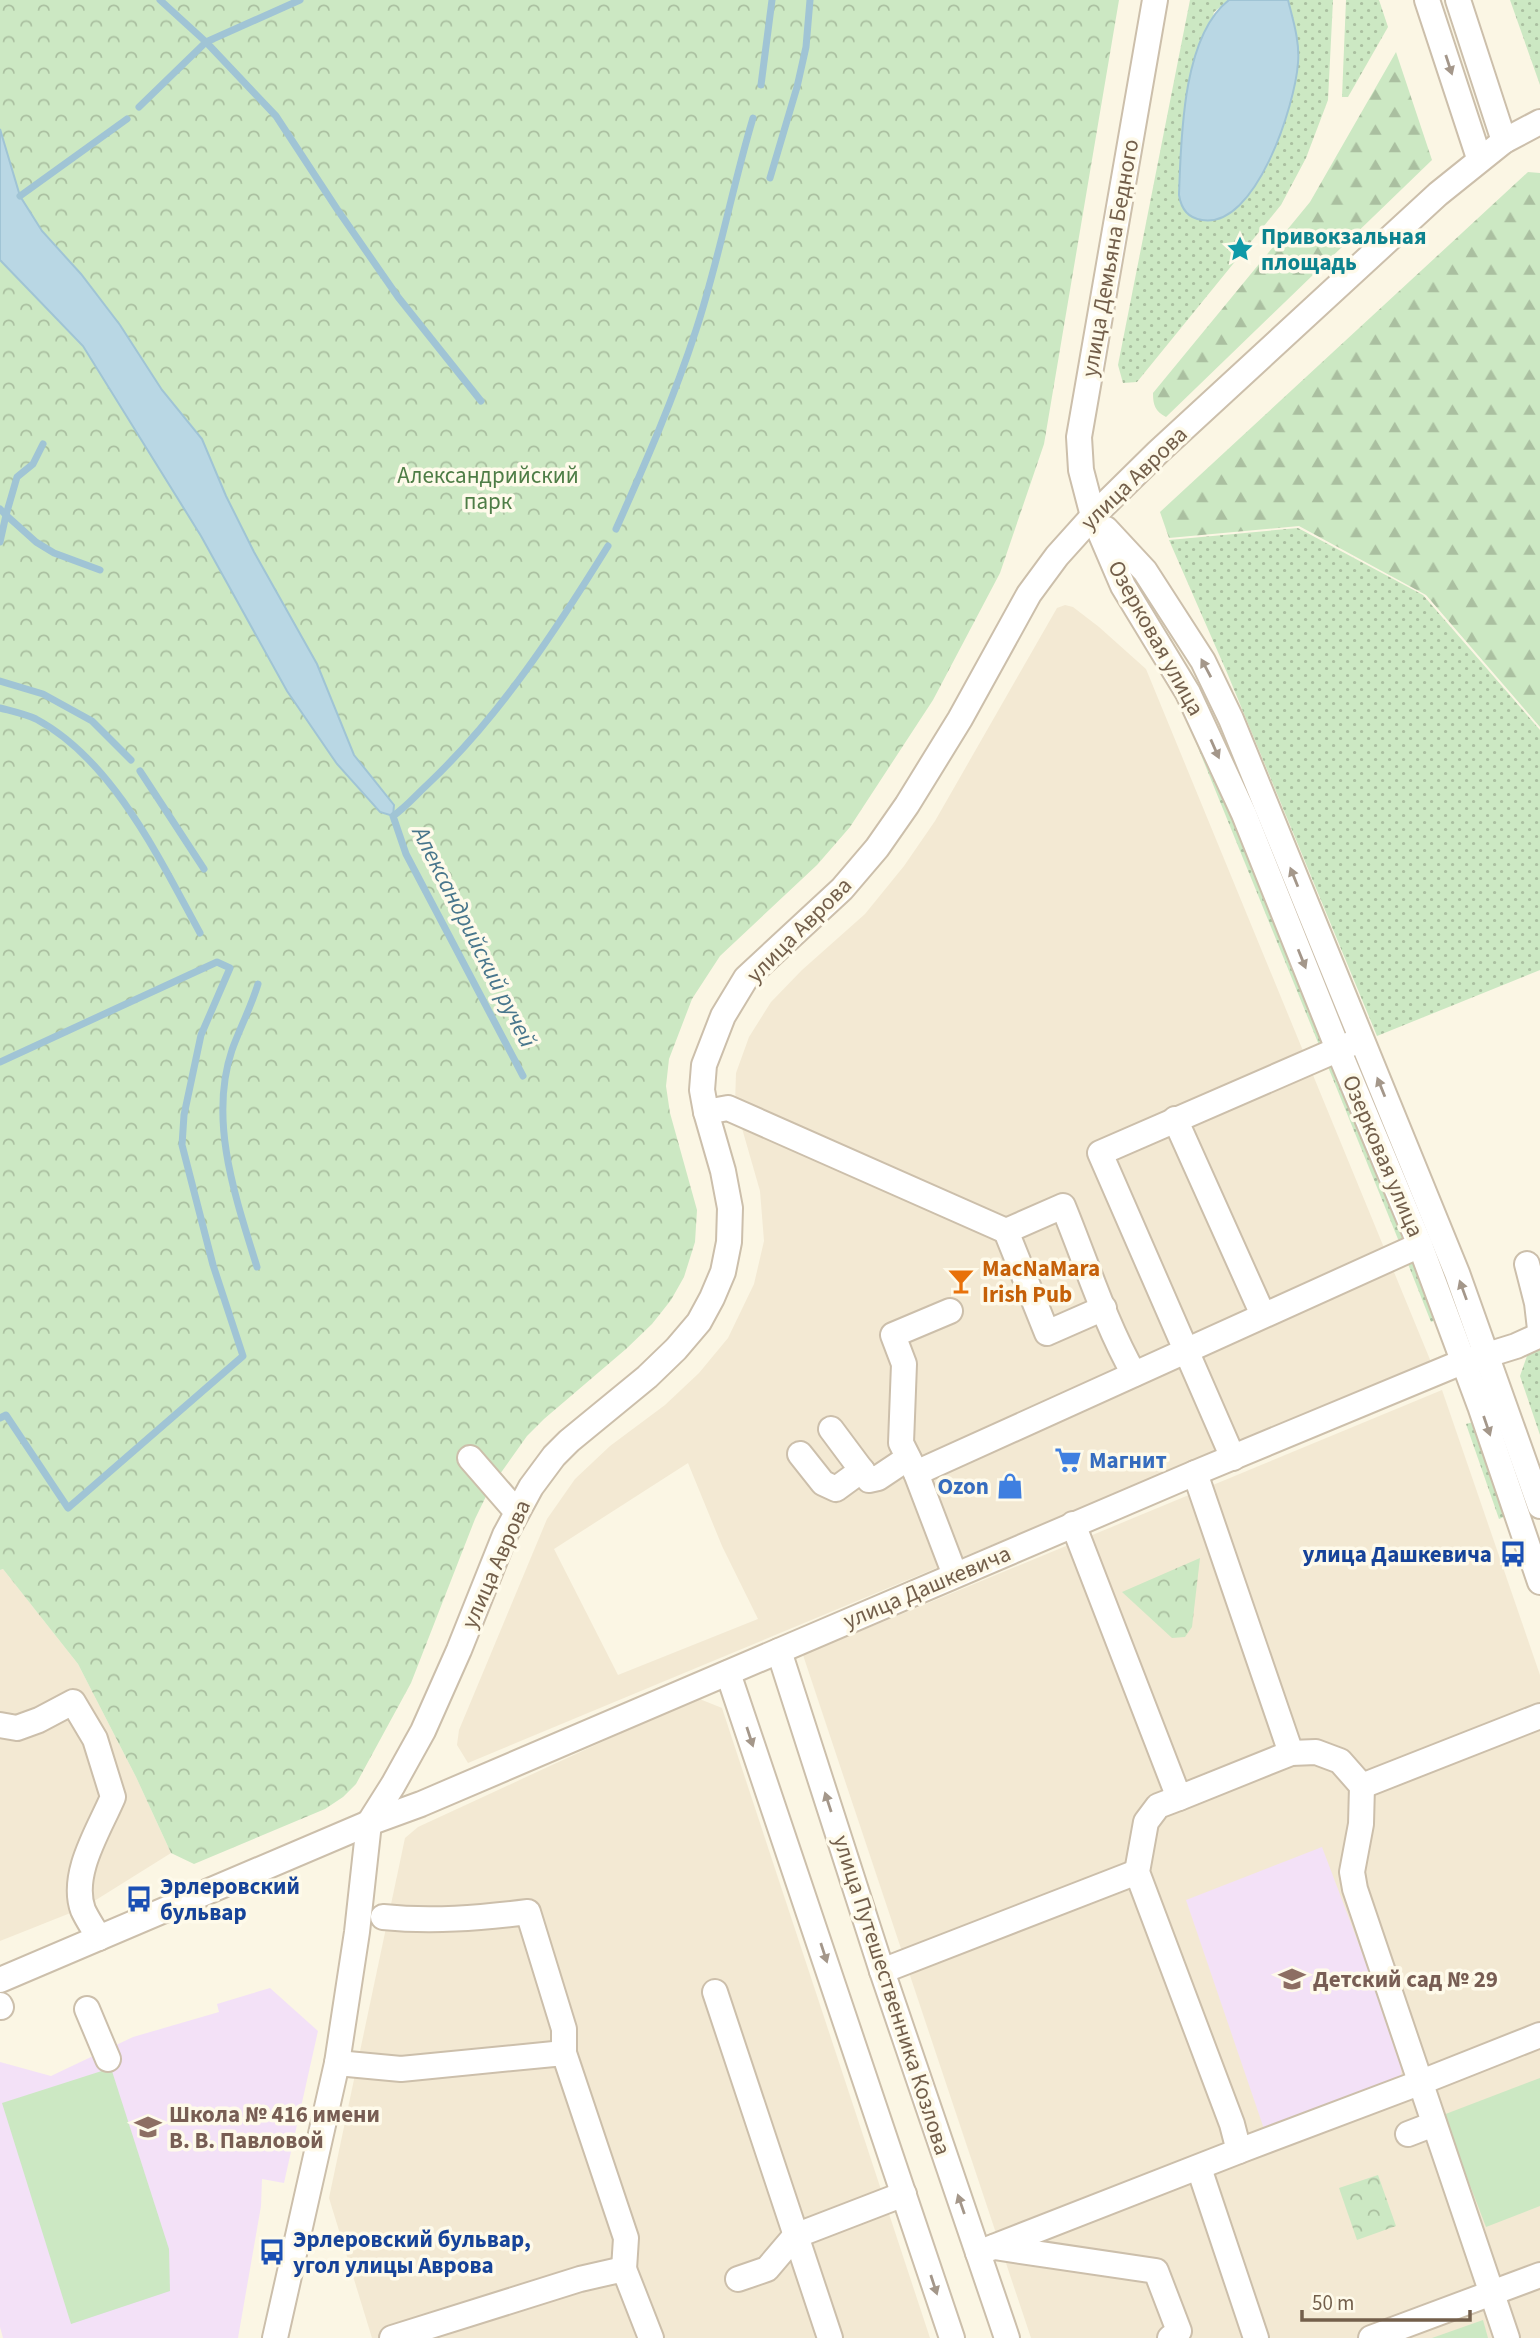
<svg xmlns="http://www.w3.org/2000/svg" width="1540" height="2338" font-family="'Source Sans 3',sans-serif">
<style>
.residential{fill:#f3e9d3;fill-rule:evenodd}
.education{fill:#f3e1f7}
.grass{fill:url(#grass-dots)}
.forest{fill:url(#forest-firs)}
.park{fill:url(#park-crowns)}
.pitch{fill:#cce8c3}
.water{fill:#b9d7e4;stroke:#a0c4d5;stroke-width:2}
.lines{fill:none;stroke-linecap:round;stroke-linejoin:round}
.stream{stroke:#a0c4d5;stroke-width:7}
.minor-casing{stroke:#ccbfab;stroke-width:28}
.minor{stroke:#fff;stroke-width:24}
.oneway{fill:#a4978a}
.labels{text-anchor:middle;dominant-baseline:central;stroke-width:7;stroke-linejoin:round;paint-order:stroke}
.culture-label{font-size:23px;font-weight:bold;fill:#0d838f;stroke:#fefaea;text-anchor:start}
.street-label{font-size:23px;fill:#735f4b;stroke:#fefaea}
.park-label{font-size:23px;fill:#4e7d46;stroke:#fefaea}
.food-label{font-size:23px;font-weight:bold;fill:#c56008;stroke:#fefaea;text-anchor:start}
.shop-label{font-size:23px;font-weight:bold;fill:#366cbe;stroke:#fefaea;text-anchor:start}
.transit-label{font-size:23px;font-weight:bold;fill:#164399;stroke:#fefaea;text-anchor:start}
.education-label{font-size:23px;font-weight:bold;fill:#785e54;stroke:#fefaea;text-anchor:start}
.water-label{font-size:24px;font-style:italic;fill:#48768c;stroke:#fefaea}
</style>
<defs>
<pattern id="grass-dots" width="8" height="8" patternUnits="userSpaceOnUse" patternTransform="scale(1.75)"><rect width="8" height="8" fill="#cce8c3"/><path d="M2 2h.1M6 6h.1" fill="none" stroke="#aabfa0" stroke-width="1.8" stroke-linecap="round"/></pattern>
<pattern id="forest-firs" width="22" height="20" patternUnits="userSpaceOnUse" patternTransform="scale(1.75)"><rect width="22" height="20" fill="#cce8c3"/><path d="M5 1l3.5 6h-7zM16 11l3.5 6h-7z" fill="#aabfa0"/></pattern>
<pattern id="park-crowns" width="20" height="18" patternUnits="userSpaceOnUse" patternTransform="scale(1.75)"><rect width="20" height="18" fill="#cce8c3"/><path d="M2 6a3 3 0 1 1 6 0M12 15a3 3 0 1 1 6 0" fill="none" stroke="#aabfa0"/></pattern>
</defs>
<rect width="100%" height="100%" fill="#fbf6e4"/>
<g class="residential">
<path d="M 1065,605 L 1073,607 L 1099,627 L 1146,669 L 1431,1362 L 468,1763 L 457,1745 L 459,1730 L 547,1519 L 575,1479 L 610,1446 L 665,1405 L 699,1373 L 728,1338 L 754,1284 L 764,1241 L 760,1191 L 735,1104 L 736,1073 L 749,1037 L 771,1002 L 802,970 L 865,914 L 904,866 L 935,821 L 1057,608 ZM 688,1463 L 722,1546 L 758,1619 L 618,1675 L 554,1549 Z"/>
<polygon points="1442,1390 1540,1675 1540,2338 1031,2338 803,1655"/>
<polygon points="3,1569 78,1664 136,1777 171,1853 83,1908 0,1941 0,1570"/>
<polygon points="697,1698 722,1708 930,2338 372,2338 329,2198 405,1838 418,1827"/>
</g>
<g class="education">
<polygon points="1322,1847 1402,2058 1401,2081 1264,2129 1186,1900"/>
<polygon points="270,1988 318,2031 284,2183 262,2179 261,2206 238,2338 3,2338 0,2327 0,2062 51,2076 133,2037 219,2012 217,2004"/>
</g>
<g class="grass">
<polygon points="1190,0 1229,0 1214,12 1183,127 1179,195 1181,205 1286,119 1298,64 1298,42 1288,0 1333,0 1328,100 1306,158 1281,205 1137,382 1123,383 1118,365"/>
<polygon points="1346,0 1379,0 1388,27 1348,97 1342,97"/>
<polygon points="1510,0 1540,0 1540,85"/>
<polygon points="1298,528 1423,595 1540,730 1540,970 1377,1036 1228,675 1169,540"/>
<polygon points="1183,693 1326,1042 1319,1045 1177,696"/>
<polygon points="1332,1059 1406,1241 1400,1244 1326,1062"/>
<polygon points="1414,1261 1438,1319 1431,1322 1408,1264"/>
<polygon points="1540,1347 1540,1435 1520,1376 1528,1353"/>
<polygon points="1473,1422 1506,1516 1499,1519 1466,1424"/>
</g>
<g class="forest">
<path d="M 1396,52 L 1432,160 L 1166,417 C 1155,411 1153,405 1153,393 L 1310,202 Z"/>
<polygon points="1528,172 1540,173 1540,727 1426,595 1299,526 1169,538 1160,512"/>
</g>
<g class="park">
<polygon points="0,0 1119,0 1044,444 1000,573 933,700 850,827 817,865 720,956 692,999 669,1059 666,1086 670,1113 697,1210 695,1242 684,1277 671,1300 652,1324 626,1349 544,1419 527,1436 490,1488 475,1519 411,1683 356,1784 343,1797 325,1809 194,1864 171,1853 136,1777 78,1664 3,1569 0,1570"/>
<polygon points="1200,1558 1192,1627 1185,1637 1172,1638 1122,1592"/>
<polygon points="1378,2175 1396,2226 1357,2240 1339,2188"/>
</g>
<g class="pitch">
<polygon points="111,2068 169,2249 170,2291 71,2324 2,2103"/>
<polygon points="1540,2078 1540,2206 1486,2227 1443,2115"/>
<polygon points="1483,2320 1488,2338 1432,2338"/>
</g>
<g class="water">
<path d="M 1229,0 L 1288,0 C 1293,20 1300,42 1298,63 C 1295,105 1256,229 1202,220 C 1187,218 1181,208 1179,195 C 1181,140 1182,36 1229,0 Z"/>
<polygon points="0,129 20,196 42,231 81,274 120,325 162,390 202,439 226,496 254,552 317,664 354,755 394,805 393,816 380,812 337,764 287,691 201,536 83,346 0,260"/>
</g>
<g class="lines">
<g class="stream">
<polyline points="160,0 206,42 276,116 337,209 398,297 481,401"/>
<polyline points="761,85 772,0"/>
<polyline points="139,107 206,42 300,0"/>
<polyline points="770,178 797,87 806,47 810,0"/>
<polyline points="20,196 127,119"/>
<polyline points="43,444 33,464 17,477 6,515 36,542 54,553 100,570"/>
<polyline points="0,509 6,515 0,542"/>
<path d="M 616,529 C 645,464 674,398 696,330 C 719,260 732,188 753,118"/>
<polyline points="0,681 43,694 92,721 131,760"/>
<path d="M 0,708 C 11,711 25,714 36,719 C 113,760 160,860 200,933"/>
<polyline points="140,771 204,869"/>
<polyline points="0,1062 217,962 230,968 201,1035 184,1115 182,1145 213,1265 243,1356 68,1508 6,1415 0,1418"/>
<path d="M 523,1076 L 406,854 L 393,816 C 405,808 417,794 428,784 C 500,716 556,630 608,546"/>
<path d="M 257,1267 C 236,1199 208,1121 232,1050 C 240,1028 251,1007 258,984"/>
</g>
<g class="minor-casing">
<g id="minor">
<polyline points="1155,0 1079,437 1081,470 1093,516 1123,586 1188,693 1244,814 1338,1049 1420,1245 1480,1406 1540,1582"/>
<polyline points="1427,0 1479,158"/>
<polyline points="1458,0 1504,141"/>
<polyline points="1106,529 1145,571 1203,661 1231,719 1457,1273 1540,1506"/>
<path d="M 706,1112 L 728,1108 L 1006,1231 L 1063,1206 C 1086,1262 1105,1323 1134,1374"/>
<polyline points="1175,1119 1263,1315"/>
<polyline points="1006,1231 1047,1333 1104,1308"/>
<polyline points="1527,1264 1537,1303 1540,1329"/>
<polyline points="950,1311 893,1335 904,1364 901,1443 916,1473 955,1575"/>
<polyline points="831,1429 869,1480 878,1478 908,1458"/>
<polyline points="800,1454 823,1483 836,1489 862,1470"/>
<polyline points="470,1458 517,1512"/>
<polyline points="1233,1458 1100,1153 1353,1043"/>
<polyline points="916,1473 1420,1245"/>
<polyline points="1195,1473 1291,1753"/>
<polyline points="1073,1524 1179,1798 1291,1753 1316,1752 1340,1761 1362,1786 1361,1824 1352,1872 1355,1889 1507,2338"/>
<polyline points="779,1651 882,1971 1007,2338"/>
<polyline points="728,1673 952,2338"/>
<path d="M 0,1725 L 17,1728 L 39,1720 L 73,1702 L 95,1739 L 113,1797 C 99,1830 70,1874 83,1910 C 87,1919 94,1929 99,1938"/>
<polyline points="1362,1786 1540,1716"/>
<path d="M 383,1917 C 432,1922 479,1918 528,1912 L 564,2029 L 564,2053"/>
<polyline points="882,1971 1137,1872"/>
<polyline points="0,1980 369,1823 421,1804 1195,1473 1455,1365 1516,1346 1540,1335"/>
<polyline points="715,1992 830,2338"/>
<polyline points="0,2005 1,2007"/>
<polyline points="87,2009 108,2059"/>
<polyline points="337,2063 401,2069 564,2053 626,2238 624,2269"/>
<polyline points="1408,2134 1434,2124"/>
<polyline points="1239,2151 1419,2083 1540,2035"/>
<polyline points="1199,2168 1256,2338"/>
<polyline points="994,2247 1156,2271 1179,2331 1170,2338"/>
<polyline points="978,2253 1239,2151 1232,2124 1137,1872 1146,1822 1158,1806 1179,1798"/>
<polyline points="738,2279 767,2269 795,2236 904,2194"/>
<polyline points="275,2338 337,2063 357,1932 369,1823 393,1785 423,1731 459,1650 505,1535 531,1487 554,1456 569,1441 647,1377 676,1349 699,1322 712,1298 723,1272 729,1242 730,1208 723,1171 706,1112 702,1090 704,1065 723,1016 746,978 842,889 877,848 907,805 960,719 1029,594 1057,556 1093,516 1158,452 1438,194 1504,141 1540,122"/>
<polyline points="392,2338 580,2279 624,2269 651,2338"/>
<polyline points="1371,2338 1540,2275"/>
</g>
</g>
<use href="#minor" class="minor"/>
</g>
<defs><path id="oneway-solid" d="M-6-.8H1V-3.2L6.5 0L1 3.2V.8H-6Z" transform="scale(1.75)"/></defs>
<g class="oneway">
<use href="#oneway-solid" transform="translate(1449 65) rotate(72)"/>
<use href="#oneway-solid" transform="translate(1206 668) rotate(-118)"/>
<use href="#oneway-solid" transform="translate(1215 749) rotate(66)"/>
<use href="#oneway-solid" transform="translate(1294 877) rotate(-112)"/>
<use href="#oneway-solid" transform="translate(1302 959) rotate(68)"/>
<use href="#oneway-solid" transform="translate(1381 1087) rotate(-112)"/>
<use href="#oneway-solid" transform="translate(1463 1290) rotate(-110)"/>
<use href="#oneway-solid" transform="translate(1487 1426) rotate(71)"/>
<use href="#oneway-solid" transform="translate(750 1737) rotate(72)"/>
<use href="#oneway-solid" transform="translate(828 1802) rotate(-108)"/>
<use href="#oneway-solid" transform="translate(824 1953) rotate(72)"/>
<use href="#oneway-solid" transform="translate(961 2204) rotate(-109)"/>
<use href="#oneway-solid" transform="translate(934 2285) rotate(72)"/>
</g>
<defs>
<g id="sight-bare" transform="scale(2.1)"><path d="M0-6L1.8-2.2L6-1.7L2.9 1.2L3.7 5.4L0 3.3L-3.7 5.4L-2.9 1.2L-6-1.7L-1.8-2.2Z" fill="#0f9aa8" stroke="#fefaea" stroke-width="2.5" paint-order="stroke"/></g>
<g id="bar-bare" transform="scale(2.1)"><path d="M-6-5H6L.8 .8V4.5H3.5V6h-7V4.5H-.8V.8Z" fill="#e8710a" stroke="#fefaea" stroke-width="2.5" paint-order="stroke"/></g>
<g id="supermarket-bare" transform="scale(2.1)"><path d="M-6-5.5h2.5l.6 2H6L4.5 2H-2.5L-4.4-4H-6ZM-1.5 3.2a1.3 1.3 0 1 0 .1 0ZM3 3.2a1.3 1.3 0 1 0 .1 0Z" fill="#3f7fe0" stroke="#fefaea" stroke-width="2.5" paint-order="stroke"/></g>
<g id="shop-bare" transform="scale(2.1)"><path d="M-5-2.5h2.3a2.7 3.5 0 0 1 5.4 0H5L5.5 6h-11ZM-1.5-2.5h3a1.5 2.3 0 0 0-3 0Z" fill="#3f7fe0" stroke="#fefaea" stroke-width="2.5" paint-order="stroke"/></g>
<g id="bus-bare" transform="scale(2.1)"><path d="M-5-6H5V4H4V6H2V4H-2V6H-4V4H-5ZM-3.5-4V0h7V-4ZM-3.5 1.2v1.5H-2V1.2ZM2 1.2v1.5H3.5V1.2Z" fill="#1a4fb4" stroke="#fefaea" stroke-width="2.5" paint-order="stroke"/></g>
<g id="school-bare" transform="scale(2.1)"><path d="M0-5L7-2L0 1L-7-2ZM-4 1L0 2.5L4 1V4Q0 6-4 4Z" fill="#8d6e63" stroke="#fefaea" stroke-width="2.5" paint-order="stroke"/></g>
</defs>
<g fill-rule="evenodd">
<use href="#sight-bare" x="1240" y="249"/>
<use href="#bar-bare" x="961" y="1281"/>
<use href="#supermarket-bare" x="1068" y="1460"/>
<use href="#shop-bare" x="1010" y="1486"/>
<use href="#bus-bare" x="1513" y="1554"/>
<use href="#bus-bare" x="139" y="1899"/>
<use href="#school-bare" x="1292" y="1979"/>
<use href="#school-bare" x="148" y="2127"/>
<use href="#bus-bare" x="272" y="2252"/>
</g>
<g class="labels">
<g class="culture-label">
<text x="1261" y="236">Привокзальная<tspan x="1261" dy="26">площадь</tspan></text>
</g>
<g class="street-label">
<text transform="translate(1110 258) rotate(-80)">улица Демьяна Бедного</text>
<text transform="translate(1134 478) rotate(-44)">улица Аврова</text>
<text transform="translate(1156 638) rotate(61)">Озерковая улица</text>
<text transform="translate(799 930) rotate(-45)">улица Аврова</text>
<text transform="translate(1383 1156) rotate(67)">Озерковая улица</text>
<text transform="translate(496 1564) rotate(-66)">улица Аврова</text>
<text transform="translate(927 1587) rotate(-23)">улица Дашкевича</text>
<text transform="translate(892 1995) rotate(72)">улица Путешественника Козлова</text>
</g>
<g class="park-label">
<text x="488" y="475">Александрийский<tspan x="488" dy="26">парк</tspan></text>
</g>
<g class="food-label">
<text x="982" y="1268">MacNaMara<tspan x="982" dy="26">Irish Pub</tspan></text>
</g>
<g class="shop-label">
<text x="1089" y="1460">Магнит</text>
<text x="989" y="1486" text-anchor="end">Ozon</text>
</g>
<g class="transit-label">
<text x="1492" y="1554" text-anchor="end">улица Дашкевича</text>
<text x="160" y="1886">Эрлеровский<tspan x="160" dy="26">бульвар</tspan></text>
<text x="293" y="2239">Эрлеровский бульвар,<tspan x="293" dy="26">угол улицы Аврова</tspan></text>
</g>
<g class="education-label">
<text x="1313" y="1979">Детский сад № 29</text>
<text x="169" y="2114">Школа № 416 имени<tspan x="169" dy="26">В. В. Павловой</tspan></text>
</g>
<g class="water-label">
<text transform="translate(474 937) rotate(63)">Александрийский ручей</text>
</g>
</g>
<path d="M1302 2310v10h168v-10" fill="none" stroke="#735f4b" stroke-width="3.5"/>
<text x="1312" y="2310" font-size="21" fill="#735f4b" stroke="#fefaea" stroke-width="5" paint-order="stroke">50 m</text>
</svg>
